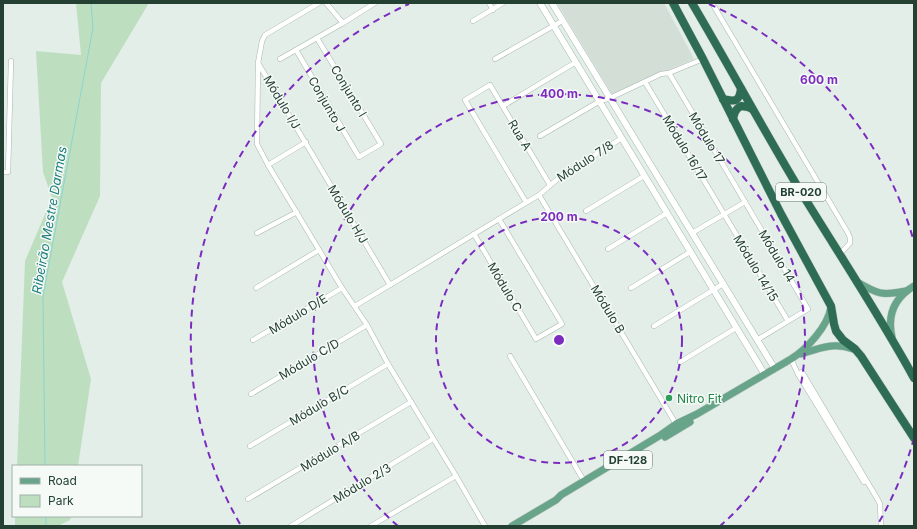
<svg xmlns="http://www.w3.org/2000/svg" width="917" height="529" font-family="Inter,sans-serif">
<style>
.built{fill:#d2ded6}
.green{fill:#bddfc0}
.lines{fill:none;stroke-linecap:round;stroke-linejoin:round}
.stream{stroke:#8cd3d1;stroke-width:1}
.street-casing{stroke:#a6b6ae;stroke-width:5.5}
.secondary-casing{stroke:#a2baad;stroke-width:7}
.primary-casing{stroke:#c1cac6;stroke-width:8}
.highway-casing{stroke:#c1cac6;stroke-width:9}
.street{stroke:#fff;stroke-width:4.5}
.secondary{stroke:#fff;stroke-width:6}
.primary{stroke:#68a489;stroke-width:7}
.highway{stroke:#2e6d54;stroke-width:8}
.ring{fill:none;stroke:#7b2cbf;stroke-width:2;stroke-dasharray:7 5}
.leisure-dot{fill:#2e9e5b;stroke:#f5faf7;stroke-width:1.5}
.labels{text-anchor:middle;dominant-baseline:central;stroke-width:3;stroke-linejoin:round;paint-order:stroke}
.shield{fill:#f5faf7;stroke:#62786e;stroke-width:1}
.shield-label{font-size:11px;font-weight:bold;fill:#234033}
.street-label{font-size:12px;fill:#234033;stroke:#f5faf7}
.leisure-label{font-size:12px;fill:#27864d;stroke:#f5faf7;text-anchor:start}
.water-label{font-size:13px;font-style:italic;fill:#1c7e7c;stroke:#f5faf7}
.centre{fill:#7b2cbf;stroke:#f5faf7;stroke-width:2}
.ring-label{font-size:12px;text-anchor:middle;font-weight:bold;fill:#7b2cbf;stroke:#f5faf7;stroke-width:3;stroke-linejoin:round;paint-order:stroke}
</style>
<rect width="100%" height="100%" fill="#e4eee8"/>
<polygon class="built" points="557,3 664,3 694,59 612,94"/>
<g class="green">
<polygon points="76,3 149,3 101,83 100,196 62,282 91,379 78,466 17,466 25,261 52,198 43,172 36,51 81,55"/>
<polygon points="15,516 71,516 70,520 58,526 15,526"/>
</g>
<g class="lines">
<g class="stream">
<polyline points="45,466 43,296 93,28 91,3"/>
<polyline points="46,516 46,526"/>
</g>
<g class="street-casing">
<g id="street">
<polyline points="319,3 265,35 262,41 258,63 257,144 268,165 342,288 367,325 388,364 456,476 485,526"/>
<polyline points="326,3 343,23"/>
<polyline points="489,3 493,10"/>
<polyline points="712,3 848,233 850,238 850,243 840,254"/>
<polyline points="473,21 503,3"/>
<polyline points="296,50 359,157 381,144 317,38"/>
<polyline points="280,59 343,23 375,3"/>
<polyline points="495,59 562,21"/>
<polyline points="258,63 390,285"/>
<polyline points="669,73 808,309 757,340"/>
<polyline points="645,82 788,321"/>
<polyline points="503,106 576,62"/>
<polyline points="540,136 600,101 610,98 661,74 669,73 703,59"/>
<polyline points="268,165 306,142"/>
<polyline points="3,172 8,172 11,61"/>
<polyline points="539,195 676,424"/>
<polyline points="526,202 465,100 490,85 550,185"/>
<polyline points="586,211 644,176"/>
<polyline points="257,233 297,212"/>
<polyline points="692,233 745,202"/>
<polyline points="474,234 536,339 562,324 499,219"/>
<polyline points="608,249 667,213"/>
<polyline points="256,288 319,250"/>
<polyline points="631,288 690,252"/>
<polyline points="355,306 539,195 561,176 622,138"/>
<polyline points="654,326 723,284"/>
<polyline points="253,340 342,288"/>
<polyline points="510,356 584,481"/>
<polyline points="791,359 798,374 802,372 878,500 880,504 881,526"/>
<polyline points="680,362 736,328"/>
<polyline points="798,374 864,482"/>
<polyline points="251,394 367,325"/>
<polyline points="250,446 388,364"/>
<polyline points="248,499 411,402"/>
<polyline points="291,526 433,439"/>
<polyline points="371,526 456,476"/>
</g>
</g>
<g class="secondary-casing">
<g id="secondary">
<polyline points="540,3 765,375"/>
<polyline points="552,3 775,369"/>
</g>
</g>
<g class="primary-casing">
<g id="primary">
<path d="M 857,282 C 878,294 881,296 906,291"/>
<path d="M 892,337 C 887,315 894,298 914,286"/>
<path d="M 801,354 C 820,348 833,342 853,349"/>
<polyline points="665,437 690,422"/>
<path d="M 512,526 L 556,500 L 561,495 L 659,436 L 676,424 L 697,414 L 791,359 C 807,349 828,326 831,307"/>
</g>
</g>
<g class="highway-casing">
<g id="highway">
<polyline points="673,3 703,59 781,214 831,306 834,324 836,331 843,340 855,349 861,356 914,438"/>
<path d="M 692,3 C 730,67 765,133 804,197 C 841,257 880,316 914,378"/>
<path d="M 723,99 C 735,102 739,102 741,89"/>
<path d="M 733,119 C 734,114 735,109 741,106 L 748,107 L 752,109"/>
</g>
</g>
<use href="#street" class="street"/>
<use href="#secondary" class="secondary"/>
<use href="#primary" class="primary"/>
<use href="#highway" class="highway"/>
</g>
<g class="ring">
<circle cx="559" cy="340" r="123"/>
<path d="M398 526A246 246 0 1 1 720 526"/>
<path d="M914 438A368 368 0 0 1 878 524M240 524A368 368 0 0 1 409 4M709 4A368 368 0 0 1 914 242"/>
</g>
<circle class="leisure-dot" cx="669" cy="398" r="4"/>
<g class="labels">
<g class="shield">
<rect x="776" y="183" width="50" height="18" rx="3"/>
<rect x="604" y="451" width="48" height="18" rx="3"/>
</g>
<g class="shield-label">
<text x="801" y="192">BR-020</text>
<text x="628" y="460">DF-128</text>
</g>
<g class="street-label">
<text transform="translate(349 91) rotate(59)">Conjunto I</text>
<text transform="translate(282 102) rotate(59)">Módulo I/J</text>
<text transform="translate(327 104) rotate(60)">Conjunto J</text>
<text transform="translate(520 135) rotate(59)">Rua A</text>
<text transform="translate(707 138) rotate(59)">Módulo 17</text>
<text transform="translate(685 148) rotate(59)">Módulo 16/17</text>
<text transform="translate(585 161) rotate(-33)">Módulo 7/8</text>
<text transform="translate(348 214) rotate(59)">Módulo H/J</text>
<text transform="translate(777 256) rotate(59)">Módulo 14</text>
<text transform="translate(756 268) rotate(59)">Módulo 14/15</text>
<text transform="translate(505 287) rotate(59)">Módulo C</text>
<text transform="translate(608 309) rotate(59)">Módulo B</text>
<text transform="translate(298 314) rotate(-31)">Módulo D/E</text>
<text transform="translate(309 359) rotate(-31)">Módulo C/D</text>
<text transform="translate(319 405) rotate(-31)">Módulo B/C</text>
<text transform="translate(330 451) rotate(-31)">Módulo A/B</text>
<text transform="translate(362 483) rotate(-31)">Módulo 2/3</text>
</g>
<g class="leisure-label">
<text x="677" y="398">Nitro Fit</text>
</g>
<g class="water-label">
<text transform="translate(49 220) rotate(-80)">Ribeirão Mestre Darmas</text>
</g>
</g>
<circle cx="559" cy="340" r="6" class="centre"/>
<g class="ring-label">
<text x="819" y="84">600 m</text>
<text x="559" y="98">400 m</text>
<text x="559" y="221">200 m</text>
</g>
<rect width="917" height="529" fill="none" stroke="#234033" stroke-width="8"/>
<rect x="12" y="465" width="130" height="52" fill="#f5faf7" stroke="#a1b0a9"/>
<rect x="20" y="478" width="20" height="6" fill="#68a489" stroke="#a1b0a9"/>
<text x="48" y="485" font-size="12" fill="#234033">Road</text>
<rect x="20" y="495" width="20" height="12" fill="#bddfc0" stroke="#a1b0a9"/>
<text x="48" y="505" font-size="12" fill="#234033">Park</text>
</svg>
